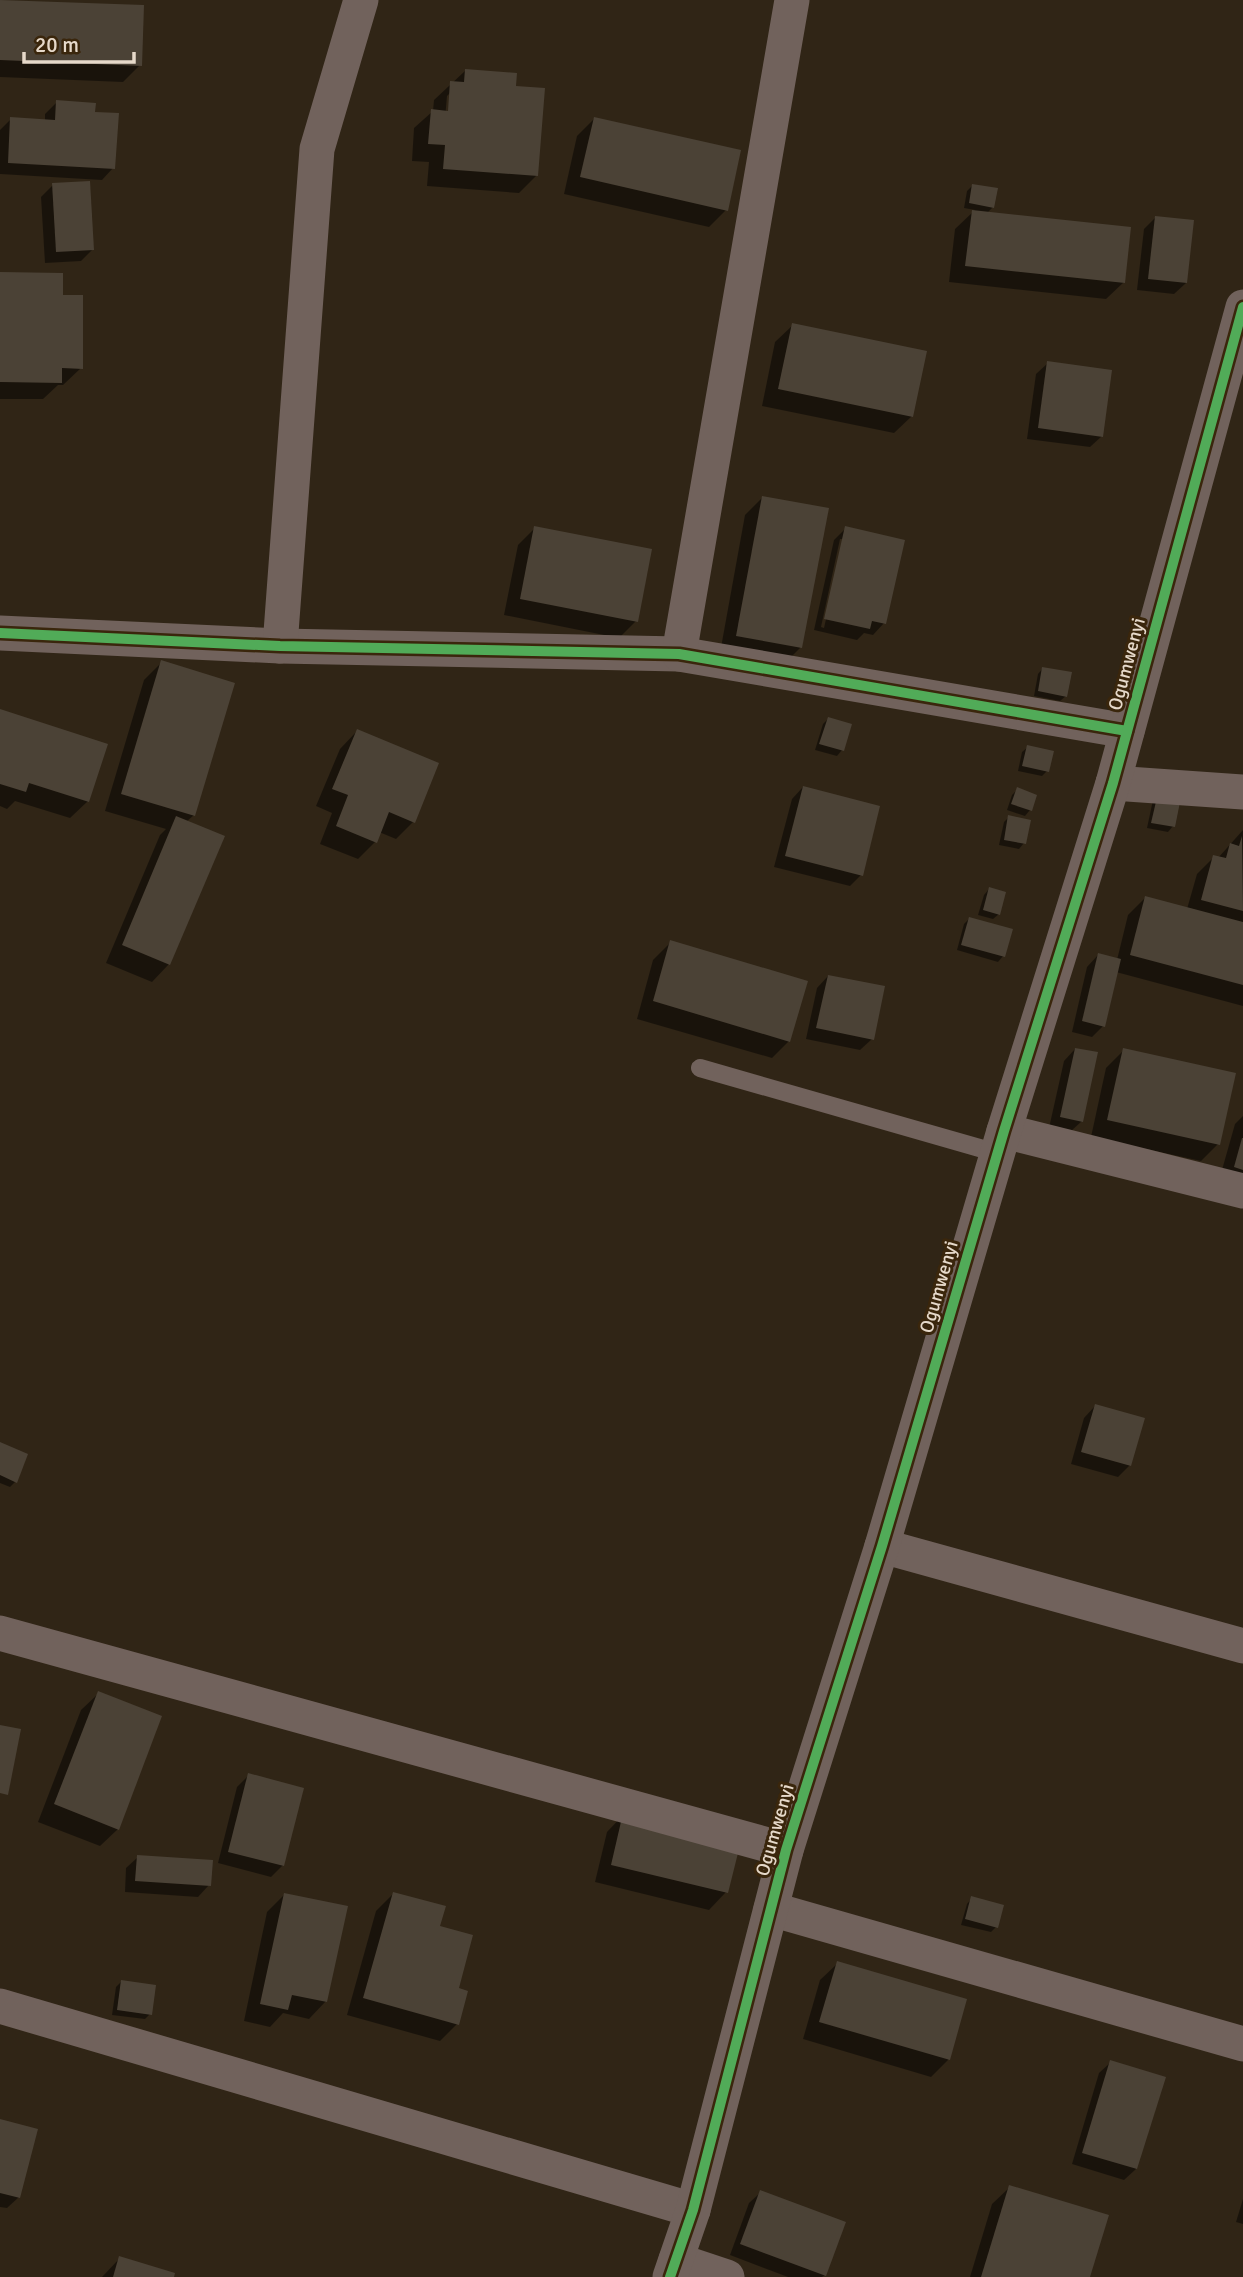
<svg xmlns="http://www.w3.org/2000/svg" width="1243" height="2277" font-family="Signika,sans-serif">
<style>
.shadow{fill:#0007;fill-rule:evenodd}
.building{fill:#4b4236}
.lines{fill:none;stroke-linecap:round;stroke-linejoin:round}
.service{stroke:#71625c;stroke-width:18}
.minor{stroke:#71625c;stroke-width:35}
.cycleway-casing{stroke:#3a260c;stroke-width:15}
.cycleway{stroke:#51ab58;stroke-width:10}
.labels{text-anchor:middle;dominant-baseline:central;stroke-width:6;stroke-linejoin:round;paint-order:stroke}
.street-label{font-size:19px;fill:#e6d9ca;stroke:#3a260c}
</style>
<rect width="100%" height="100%" fill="#302516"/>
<g class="shadow">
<polygon points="0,1 140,65 123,82 0,77"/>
<path d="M 465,71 L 515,88 L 536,176 L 519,193 L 427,186 L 429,162 L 412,161 L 414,128 L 433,111 L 434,100 ZM 451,92 L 449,120 L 445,119 L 447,96 Z"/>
<polygon points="57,102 94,113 113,168 102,180 0,174 0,130 11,119 45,121 45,114"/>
<polygon points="594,119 726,210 709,227 564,194 577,136"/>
<polygon points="53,185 92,250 81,261 45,263 41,197"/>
<polygon points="973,185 993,207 986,214 1124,282 1106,299 949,282 955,229 975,210 964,208 967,191"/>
<polygon points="1156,217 1186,283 1174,294 1137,290 1144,229"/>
<polygon points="0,274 61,296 81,368 63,385 58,385 43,399 0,399"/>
<polygon points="793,325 912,416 894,433 762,406 775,342"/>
<polygon points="1048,363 1102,436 1090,447 1027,439 1036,374"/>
<polygon points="763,497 800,648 783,665 720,653 745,515"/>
<polygon points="535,528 636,621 619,638 504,615 518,545"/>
<path d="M 846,528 L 884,623 L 873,635 L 864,633 L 857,640 L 814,630 L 834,540 ZM 840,539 L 844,539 L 824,628 L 821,627 Z"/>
<polygon points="162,662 194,815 186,822 223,837 169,964 152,982 106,963 160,835 166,829 105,811 144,680"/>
<polygon points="1043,668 1066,696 1060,701 1034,696 1038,674"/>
<polygon points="0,711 88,801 70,818 15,801 7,809 0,806"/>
<polygon points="828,719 842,750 837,756 815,750 823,724"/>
<polygon points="357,731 413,822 396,839 379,832 375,842 358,859 320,844 332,813 316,806 340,749"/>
<polygon points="1028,747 1047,771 1042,776 1018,771 1022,752"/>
<polygon points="803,787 861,875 850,886 774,867 792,799"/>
<polygon points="1017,790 1030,810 1025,816 1007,810 1012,795"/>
<polygon points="1153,800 1173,826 1168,832 1147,828"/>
<polygon points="1009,817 1024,843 1019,849 999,845 1004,822"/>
<polygon points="1243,830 1243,1006 1116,972 1103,1026 1092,1037 1072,1032 1087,967 1098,955 1117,960 1128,915 1145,898 1187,909 1197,874 1214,857 1218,858"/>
<polygon points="989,889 999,914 993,919 978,915 984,895"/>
<polygon points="969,919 1003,956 998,962 957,950 964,924"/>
<polygon points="671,942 789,1041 772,1058 637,1019 653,960"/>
<polygon points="828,976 872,1039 860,1050 806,1039 817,988"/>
<polygon points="1075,1049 1082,1121 1070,1132 1049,1128 1064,1061"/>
<polygon points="1124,1050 1218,1144 1201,1161 1091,1137 1106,1068"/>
<polygon points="1243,1116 1243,1192 1218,1184 1235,1124"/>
<polygon points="1095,1406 1130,1465 1118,1477 1071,1464 1084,1418"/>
<polygon points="0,1444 15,1482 10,1487 0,1483"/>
<polygon points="99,1693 118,1829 100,1846 38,1822 81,1710"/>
<polygon points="249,1775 283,1865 271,1877 218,1863 237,1787"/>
<polygon points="624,1814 726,1892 709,1910 595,1882 607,1832"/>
<polygon points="138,1857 209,1885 198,1897 125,1892 126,1868"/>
<polygon points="393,1894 438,1927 457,1989 457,2024 440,2041 347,2015 376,1911"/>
<polygon points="284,1895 326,2001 309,2019 283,2013 270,2027 244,2021 267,1912"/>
<polygon points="972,1898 996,1927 991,1932 961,1925 967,1904"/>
<polygon points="838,1963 965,2000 948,2060 931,2077 803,2039 820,1980"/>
<polygon points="121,1982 150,2014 145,2019 112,2015 116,1987"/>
<polygon points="1111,2062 1136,2169 1124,2180 1072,2164 1099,2073"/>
<polygon points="0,2121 19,2197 7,2208 0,2207"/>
<polygon points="1010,2187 1089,2277 970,2277 992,2204"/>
<polygon points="761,2192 825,2275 822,2277 788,2277 730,2255 749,2203"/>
<polygon points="1243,2199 1243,2224 1236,2222"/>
<polygon points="120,2258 172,2277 102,2277"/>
</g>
<g class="building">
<polygon points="0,0 144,5 142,66 0,60"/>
<polygon points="465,69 517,73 516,86 545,88 538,176 443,169 445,145 428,144 431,109 448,111 450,81 464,82"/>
<polygon points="56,100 96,103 95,112 119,113 115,169 8,163 10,117 55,120"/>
<polygon points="594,117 741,150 728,211 580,177"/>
<polygon points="90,181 94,250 56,252 52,183"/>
<polygon points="972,184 998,188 994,208 969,203"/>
<polygon points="972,210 1131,227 1125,283 965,266"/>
<polygon points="1155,216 1194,220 1187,283 1148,279"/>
<polygon points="0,272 63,273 63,295 83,295 83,369 62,368 62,383 0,382"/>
<polygon points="792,323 927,351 913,417 778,389"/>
<polygon points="1047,361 1112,370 1103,437 1038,428"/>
<polygon points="762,496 829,508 802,648 736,636"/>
<polygon points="534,526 652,549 638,622 520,599"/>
<polygon points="845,526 905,540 886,624 872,621 870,629 824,619"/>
<polygon points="161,660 235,683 195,816 121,794"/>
<polygon points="1042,667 1072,672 1067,697 1038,691"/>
<polygon points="0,709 108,744 89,802 29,783 26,792 0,784"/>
<polygon points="828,717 852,724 844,751 819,744"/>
<polygon points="357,729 439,763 415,823 389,812 377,843 336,826 348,795 332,789"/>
<polygon points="1027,745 1054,751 1049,772 1022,766"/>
<polygon points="803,786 880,806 863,876 785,856"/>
<polygon points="1017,787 1037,795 1032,811 1011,804"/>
<polygon points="1158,793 1181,797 1175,827 1151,823"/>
<polygon points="1008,815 1031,820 1026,844 1004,840"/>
<polygon points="176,816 225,836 170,965 122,945"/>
<polygon points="1242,836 1243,911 1201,900 1213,855 1226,858 1230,843 1239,846"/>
<polygon points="989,887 1006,892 1000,915 983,910"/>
<polygon points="1145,896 1243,922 1243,985 1130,955"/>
<polygon points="969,917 1013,929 1005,957 961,945"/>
<polygon points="670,940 808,981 790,1042 653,1001"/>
<polygon points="1098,953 1121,959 1105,1027 1082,1021"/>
<polygon points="828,975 885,986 874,1040 816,1028"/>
<polygon points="1075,1048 1098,1052 1083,1122 1060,1117"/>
<polygon points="1123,1048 1236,1073 1220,1145 1107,1120"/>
<polygon points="1242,1138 1243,1138 1243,1170 1234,1167"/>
<polygon points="1095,1404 1145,1418 1131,1466 1081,1452"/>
<polygon points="0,1442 28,1454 17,1483 0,1475"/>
<polygon points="98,1691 162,1716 119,1830 54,1804"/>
<polygon points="0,1725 21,1729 8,1795 0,1793"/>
<polygon points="248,1773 304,1788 284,1866 228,1852"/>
<polygon points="623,1813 741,1841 728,1893 611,1865"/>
<polygon points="137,1855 213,1860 211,1886 135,1881"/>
<polygon points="393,1892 446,1906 440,1926 473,1935 459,1988 468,1991 459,2025 363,1998"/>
<polygon points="284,1893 348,1906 327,2002 292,1995 288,2010 260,2004"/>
<polygon points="971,1896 1004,1905 998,1928 965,1919"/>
<polygon points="837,1961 967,1999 950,2060 819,2022"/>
<polygon points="121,1980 156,1985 152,2015 117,2010"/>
<polygon points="1110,2060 1166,2077 1137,2169 1082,2153"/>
<polygon points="0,2119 38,2129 20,2198 0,2193"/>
<polygon points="1009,2185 1109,2215 1090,2277 981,2277"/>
<polygon points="760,2190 846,2222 826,2276 740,2244"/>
<polygon points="119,2256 175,2273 174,2277 113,2277"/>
</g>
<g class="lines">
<polyline class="service" points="700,1068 997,1153"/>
<g class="minor">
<polyline points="0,633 280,646 679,654 1127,731"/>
<polyline points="280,646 317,149 361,0"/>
<polyline points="679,654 792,0"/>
<polyline points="1113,783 1243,792"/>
<polyline points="1004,1131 1243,1191"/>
<polyline points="882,1546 1243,1646"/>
<polyline points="0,1633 786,1850"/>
<polyline points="771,1909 1243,2044"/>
<polyline points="0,2006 693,2210"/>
<polyline points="676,2260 727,2277"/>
<polyline points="670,2277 693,2210 786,1850 882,1546 1004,1131 1113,783 1243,307"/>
</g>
<g class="cycleway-casing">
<g id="cycleway">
<polyline points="0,633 280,646 679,654 1127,731"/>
<polyline points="670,2277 693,2210 786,1850 882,1546 1004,1131 1113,783 1243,307"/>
</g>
</g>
<use href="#cycleway" class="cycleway"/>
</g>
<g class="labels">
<g class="street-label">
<text transform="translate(1127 664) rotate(-75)">Ogumwenyi</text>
<text transform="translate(939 1287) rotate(-74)">Ogumwenyi</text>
<text transform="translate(775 1830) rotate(-74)">Ogumwenyi</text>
</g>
</g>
<path d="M24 52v10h110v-10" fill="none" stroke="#e6d9ca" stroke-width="3.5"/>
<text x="35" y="52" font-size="21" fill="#e6d9ca" stroke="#3a260c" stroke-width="5" paint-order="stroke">20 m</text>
</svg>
